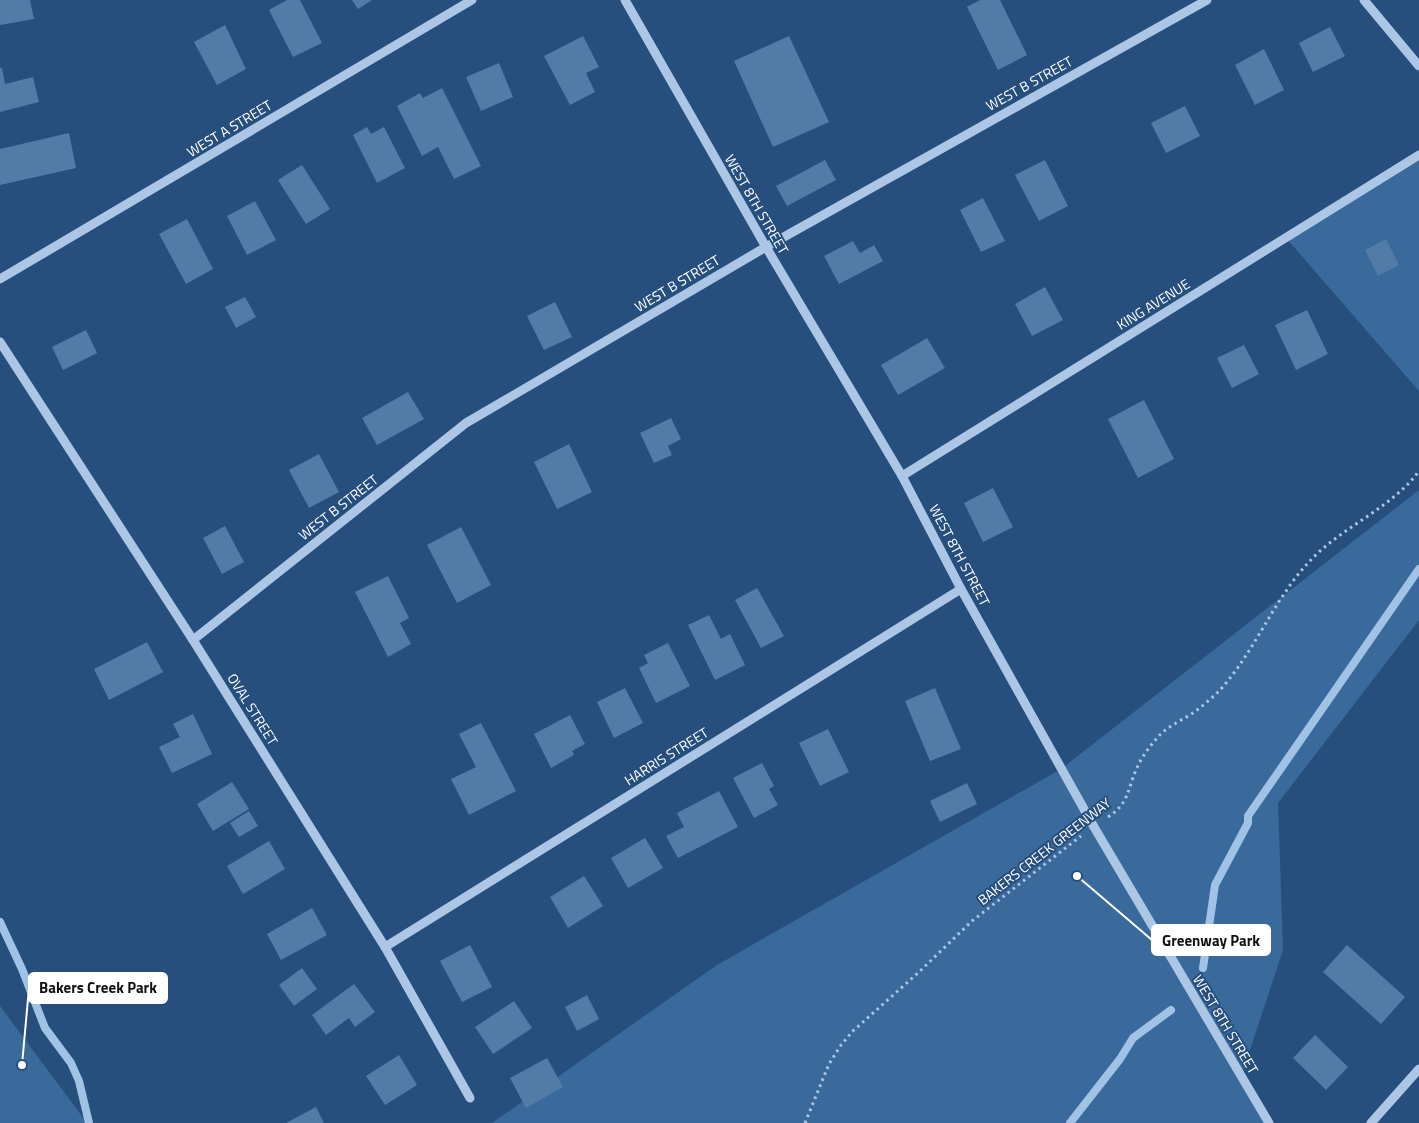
<svg xmlns="http://www.w3.org/2000/svg" width="1419" height="1123" font-family="'Titillium Web',sans-serif">
<style>
.green{fill:#3a699b}
.lines{fill:none;stroke-linecap:round;stroke-linejoin:round}
.stream{stroke:#a0c3e5;stroke-width:8}
.building{fill:#537ba8}
.path{stroke:#acc7e5;stroke-width:3;stroke-dasharray:2.5 4;stroke-linecap:butt}
.minor{stroke:#acc7e5;stroke-width:9}
.labels{text-anchor:middle;dominant-baseline:central;stroke-width:4;stroke-linejoin:round;paint-order:stroke}
.street-label{font-size:14px;fill:#fff;stroke:#264f7d}
.leader{fill:none;stroke:#fff;stroke-width:2}
.callout-dot{fill:#fff;stroke:#264f7d;stroke-width:2}
.callout{fill:#fff;stroke:#fff;stroke-width:2}
.callout-label{font-size:15px;text-anchor:middle;font-weight:bold;fill:#111}
</style>
<rect width="100%" height="100%" fill="#264f7d"/>
<g class="green">
<polygon points="1419,155 1419,391 1286,238"/>
<polygon points="1419,490 1419,620 1278,803 1283,950 1241,1077 1269,1123 492,1123 717,965 1061,769"/>
<polygon points="0,1006 87,1123 0,1123"/>
</g>
<g class="lines">
<g class="stream">
<polyline points="0,922 22,969 45,1028 71,1063 79,1081 89,1123"/>
<polyline points="1203,968 1215,885 1248,823 1248,816 1419,569"/>
<polyline points="1070,1123 1120,1059 1133,1038 1171,1010"/>
</g>
</g>
<g class="building">
<polygon points="0,0 30,0 34,19 0,25"/>
<polygon points="287,0 300,0 322,43 293,57 269,10"/>
<polygon points="352,0 372,0 358,9"/>
<polygon points="980,0 1000,0 1027,55 998,70 967,7"/>
<polygon points="225,25 246,69 217,85 194,42"/>
<polygon points="1330,27 1345,56 1313,72 1299,43"/>
<polygon points="583,36 599,67 586,73 595,92 570,105 544,56"/>
<polygon points="789,36 829,122 773,147 734,61"/>
<polygon points="1264,49 1284,90 1255,105 1235,65"/>
<polygon points="499,63 513,97 481,111 466,77"/>
<polygon points="0,68 2,68 5,84 33,77 39,102 0,112"/>
<polygon points="442,88 481,166 454,179 438,147 422,156 397,106 420,93 423,98"/>
<polygon points="1185,106 1200,136 1166,153 1151,123"/>
<polygon points="367,127 371,134 384,127 405,168 377,183 353,135"/>
<polygon points="69,133 76,168 0,185 0,149"/>
<polygon points="825,160 836,180 787,206 776,186"/>
<polygon points="1045,160 1068,206 1039,221 1015,175"/>
<polygon points="302,165 330,209 306,224 278,180"/>
<polygon points="983,198 1005,241 981,252 960,210"/>
<polygon points="255,201 276,240 247,255 227,216"/>
<polygon points="187,219 213,269 186,284 159,234"/>
<polygon points="1386,239 1399,265 1378,276 1365,250"/>
<polygon points="853,241 860,253 874,245 883,261 839,284 824,256"/>
<polygon points="1045,287 1063,320 1032,336 1015,304"/>
<polygon points="245,297 256,317 236,328 225,307"/>
<polygon points="555,302 572,337 544,350 527,316"/>
<polygon points="1307,310 1328,354 1296,370 1275,325"/>
<polygon points="86,330 97,353 63,370 52,347"/>
<polygon points="927,338 945,368 898,395 881,365"/>
<polygon points="1244,345 1259,374 1232,388 1217,358"/>
<polygon points="408,392 424,419 377,445 362,418"/>
<polygon points="1144,400 1174,459 1138,478 1108,419"/>
<polygon points="671,418 681,439 668,446 672,455 654,463 640,433"/>
<polygon points="569,444 592,492 557,509 534,462"/>
<polygon points="319,454 339,492 309,508 289,470"/>
<polygon points="993,488 1013,527 983,542 964,503"/>
<polygon points="225,526 244,562 222,574 203,538"/>
<polygon points="461,527 491,585 457,603 427,545"/>
<polygon points="388,576 409,618 400,623 411,644 388,657 355,592"/>
<polygon points="757,588 784,636 761,648 735,600"/>
<polygon points="709,615 721,639 730,634 745,665 715,680 688,625"/>
<polygon points="147,642 163,672 109,700 94,669"/>
<polygon points="668,643 690,686 656,703 639,668 648,663 644,655"/>
<polygon points="625,688 643,723 614,738 597,702"/>
<polygon points="935,688 961,749 930,761 905,701"/>
<polygon points="193,714 212,754 172,773 159,747 180,737 173,724"/>
<polygon points="570,715 585,744 572,751 574,755 551,768 534,734"/>
<polygon points="481,723 516,791 469,815 451,779 476,767 459,734"/>
<polygon points="828,729 849,772 820,786 799,743"/>
<polygon points="762,763 774,786 769,789 778,805 754,818 733,778"/>
<polygon points="232,782 249,809 213,831 197,804"/>
<polygon points="967,783 977,804 940,822 930,801"/>
<polygon points="719,791 738,827 678,858 666,836 684,827 677,813"/>
<polygon points="249,811 258,826 239,837 230,823"/>
<polygon points="645,838 663,868 628,888 611,858"/>
<polygon points="269,841 285,869 243,894 227,866"/>
<polygon points="584,876 603,906 568,928 550,897"/>
<polygon points="312,908 327,935 281,960 267,934"/>
<polygon points="470,945 492,987 462,1002 440,961"/>
<polygon points="1347,945 1405,997 1381,1024 1323,972"/>
<polygon points="302,968 317,989 294,1006 279,985"/>
<polygon points="354,984 375,1012 355,1027 349,1018 326,1035 312,1015"/>
<polygon points="587,995 599,1019 577,1031 565,1007"/>
<polygon points="514,1001 532,1028 493,1054 475,1027"/>
<polygon points="1315,1035 1348,1067 1326,1090 1293,1058"/>
<polygon points="399,1055 417,1085 385,1105 366,1076"/>
<polygon points="547,1058 563,1087 526,1108 510,1078"/>
<polygon points="316,1107 324,1123 286,1123"/>
</g>
<g class="lines">
<g class="path">
<path d="M 1108,817 C 1129,803 1127,791 1136,770 C 1141,758 1149,747 1157,738 C 1168,725 1184,720 1197,710 C 1205,704 1213,697 1220,690 C 1258,648 1277,590 1319,552 C 1351,523 1394,505 1419,471"/>
<polyline points="805,1123 829,1064 841,1045 853,1031 919,972 972,921 1081,836"/>
</g>
<g class="minor">
<polyline points="625,0 766,247 902,476 961,589 1094,827 1269,1123"/>
<polyline points="1364,0 1419,66"/>
<polyline points="0,279 472,0"/>
<polyline points="0,342 193,640 385,947 470,1098"/>
<polyline points="902,476 1419,155"/>
<polyline points="193,640 466,423 766,247 1207,0"/>
<polyline points="385,947 961,589"/>
<polyline points="1371,1123 1419,1069"/>
</g>
</g>
<g class="labels">
<g class="street-label">
<text transform="translate(1029 83) rotate(-29)">WEST B STREET</text>
<text transform="translate(229 128) rotate(-31)">WEST A STREET</text>
<text transform="translate(757 204) rotate(60)">WEST 8TH STREET</text>
<text transform="translate(677 283) rotate(-31)">WEST B STREET</text>
<text transform="translate(1153 304) rotate(-32)">KING AVENUE</text>
<text transform="translate(338 507) rotate(-38)">WEST B STREET</text>
<text transform="translate(960 555) rotate(62)">WEST 8TH STREET</text>
<text transform="translate(253 709) rotate(58)">OVAL STREET</text>
<text transform="translate(666 756) rotate(-32)">HARRIS STREET</text>
<text transform="translate(1044 851) rotate(-38)">BAKERS CREEK GREENWAY</text>
<text transform="translate(1226 1024) rotate(59)">WEST 8TH STREET</text>
</g>
</g>
<path class="leader" d="M1077 876L1152 940M22 1065L29 988"/>
<g class="callout-dot">
<circle cx="1077" cy="876" r="5"/>
<circle cx="22" cy="1065" r="5"/>
</g>
<g class="callout">
<rect x="1152" y="925" width="118" height="30" rx="5"/>
<rect x="29" y="973" width="138" height="30" rx="5"/>
</g>
<g class="callout-label">
<text x="1211" y="946">Greenway Park</text>
<text x="98" y="993">Bakers Creek Park</text>
</g>
</svg>
